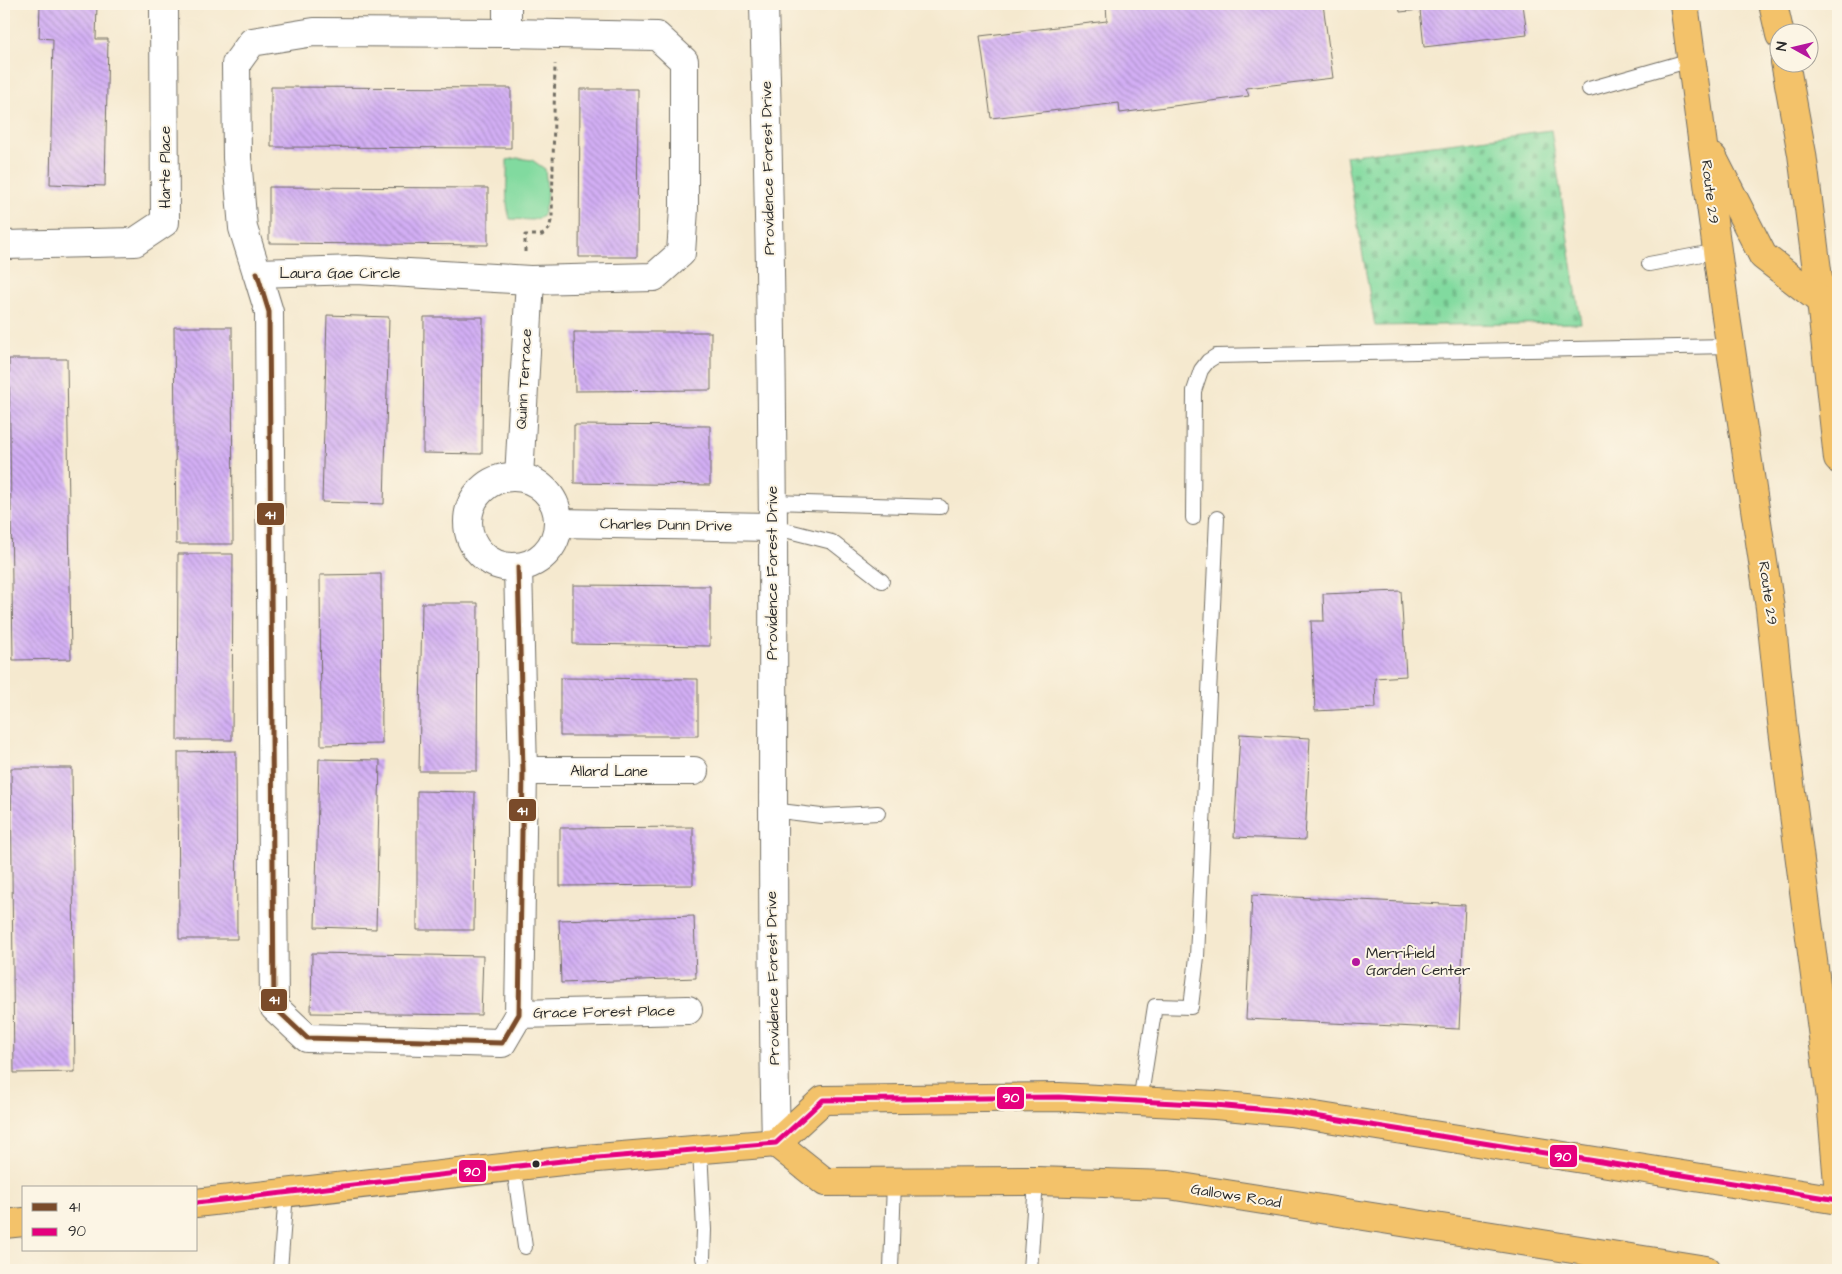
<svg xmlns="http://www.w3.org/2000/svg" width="1842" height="1274" font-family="'Architects Daughter',sans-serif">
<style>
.cemetery{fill:url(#cemetery-stones);stroke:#568265}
.park{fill:#81da9f;stroke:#568265}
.building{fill:url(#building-back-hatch)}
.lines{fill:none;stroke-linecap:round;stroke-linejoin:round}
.service-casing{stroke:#726e64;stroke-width:16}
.minor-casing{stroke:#726e64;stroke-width:30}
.tertiary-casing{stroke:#726e64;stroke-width:30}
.primary-casing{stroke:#726e64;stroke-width:30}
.path{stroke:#726e64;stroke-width:3;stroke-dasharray:4 4;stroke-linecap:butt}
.service{stroke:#fff;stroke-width:14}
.minor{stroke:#fff;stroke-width:28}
.tertiary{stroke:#fff;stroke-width:28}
.primary{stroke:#f3c26a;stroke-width:28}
.bus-1-casing{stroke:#fcf5e5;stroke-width:9}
.bus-2-casing{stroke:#fcf5e5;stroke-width:9}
.bus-1{stroke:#7a4b2a;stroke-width:5}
.bus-2{stroke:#e5007d;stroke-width:5}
.poi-dot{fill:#b5179e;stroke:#fcf5e5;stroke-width:2}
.bus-dot{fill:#2b2b2b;stroke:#fcf5e5;stroke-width:2}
.labels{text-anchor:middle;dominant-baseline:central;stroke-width:4;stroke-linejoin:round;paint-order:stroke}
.street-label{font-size:15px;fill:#2b2b2b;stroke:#fcf5e5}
.poi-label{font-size:15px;fill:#2b2b2b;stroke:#fcf5e5;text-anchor:start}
.line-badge{stroke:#fcf5e5;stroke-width:2}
.badge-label{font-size:14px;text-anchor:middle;font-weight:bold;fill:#fff}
</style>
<defs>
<pattern id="cemetery-stones" width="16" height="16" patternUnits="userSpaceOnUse" patternTransform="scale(1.25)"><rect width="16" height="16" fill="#81da9f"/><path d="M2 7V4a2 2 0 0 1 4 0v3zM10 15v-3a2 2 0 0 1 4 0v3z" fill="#70bb89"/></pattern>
<pattern id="building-back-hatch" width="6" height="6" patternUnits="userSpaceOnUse" patternTransform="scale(1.25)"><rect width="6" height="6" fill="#d3aff5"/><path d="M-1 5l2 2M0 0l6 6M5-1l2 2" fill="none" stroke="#ab8fc7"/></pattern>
</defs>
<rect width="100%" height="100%" fill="#fcf5e5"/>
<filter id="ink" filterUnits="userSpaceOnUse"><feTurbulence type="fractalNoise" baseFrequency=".02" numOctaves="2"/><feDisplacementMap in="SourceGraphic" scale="10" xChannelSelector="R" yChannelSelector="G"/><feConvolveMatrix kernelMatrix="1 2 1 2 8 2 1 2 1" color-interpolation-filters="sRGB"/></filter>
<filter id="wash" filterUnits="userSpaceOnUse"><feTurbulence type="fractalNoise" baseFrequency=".0096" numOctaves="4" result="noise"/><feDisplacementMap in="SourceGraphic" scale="20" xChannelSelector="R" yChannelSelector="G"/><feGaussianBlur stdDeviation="1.12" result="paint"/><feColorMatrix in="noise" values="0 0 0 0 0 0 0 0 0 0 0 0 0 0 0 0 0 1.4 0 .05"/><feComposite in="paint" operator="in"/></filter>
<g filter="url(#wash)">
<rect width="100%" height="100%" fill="#f5e9cf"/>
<polygon class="cemetery" points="1551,130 1581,323 1375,326 1346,156"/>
<path class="park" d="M 517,158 L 532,160 L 545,169 C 547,185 549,202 542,217 L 532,220 L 510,219 C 504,199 508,180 507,160 Z"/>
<g id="blocks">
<g class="building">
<polygon points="40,4 97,4 96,39 108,39 105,186 50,184 53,39 39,38"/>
<rect x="542" y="4" width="155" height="3"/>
<polygon points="1106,4 1323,4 1333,78 1246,88 1249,96 1120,113 1119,103 991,118 980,36 1107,21"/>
<polygon points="1399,4 1523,4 1527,35 1424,47 1420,10 1400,12"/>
<polygon points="271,87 511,88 511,148 271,147"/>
<polygon points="580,89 638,89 637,257 579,257"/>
<polygon points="269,187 488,188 488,245 269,243"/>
<polygon points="327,315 389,317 384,504 322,502"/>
<polygon points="424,317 483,317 482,454 423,453"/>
<polygon points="174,327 232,327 233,544 176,544"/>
<polygon points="574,332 711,332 711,390 575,391"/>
<polygon points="9,359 67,359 71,659 13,660"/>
<polygon points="574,425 710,426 710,485 574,483"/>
<polygon points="178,554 233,554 232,740 177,740"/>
<polygon points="381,574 382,744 321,745 320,575"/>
<polygon points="573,585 710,586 710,646 573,644"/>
<polygon points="1401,591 1406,676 1375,678 1376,708 1315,711 1311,621 1324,621 1323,594"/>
<polygon points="422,603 478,603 477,771 419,771"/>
<polygon points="560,678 698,679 698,736 560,736"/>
<polygon points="1240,734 1310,738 1305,840 1234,837"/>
<polygon points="236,751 237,939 179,939 178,752"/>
<polygon points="319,759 380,760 376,929 315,927"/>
<polygon points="11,768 72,768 75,1072 14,1073"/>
<polygon points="417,791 475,792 474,930 417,930"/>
<polygon points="693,827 693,885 560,886 560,828"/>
<polygon points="1252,895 1465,905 1459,1029 1246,1019"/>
<polygon points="694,916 696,978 561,983 559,920"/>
<polygon points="312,953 483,956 481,1015 311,1013"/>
</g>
</g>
</g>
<g filter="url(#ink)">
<use href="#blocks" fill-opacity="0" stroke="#726e64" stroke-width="1"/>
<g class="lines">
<g class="service-casing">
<g id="service">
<polyline points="1589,89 1691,60"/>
<polyline points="1649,264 1718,251"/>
<polyline points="772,502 940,507"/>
<polyline points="1193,518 1194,391 1201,370 1208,361 1216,356 1730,346"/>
<polyline points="773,527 832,542 882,581"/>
<polyline points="772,810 821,816 878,813"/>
<polyline points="1140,1102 1155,1006 1191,1007 1197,957 1217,518"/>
<polyline points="700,1149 704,1230 703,1258"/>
<polyline points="514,1167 525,1247"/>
<polyline points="891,1269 894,1182"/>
<polyline points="280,1270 286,1193"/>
<polyline points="1030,1270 1036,1181"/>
</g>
</g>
<g class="minor-casing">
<g id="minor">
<polygon points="314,32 507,33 657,36 684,61 684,209 681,253 654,277 530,280 357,270 257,273 243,228 237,158 236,64 252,42"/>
<polyline points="507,33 507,4"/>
<polyline points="4,245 135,242 165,222 164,4"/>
<polyline points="257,273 269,312 274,1007 307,1038 502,1043 519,1014 523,771 518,567"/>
<circle cx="513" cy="522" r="45"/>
<polyline points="519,477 530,280"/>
<polyline points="559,523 773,527"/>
<polyline points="523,771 694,771"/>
<polyline points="519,1014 688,1010"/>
</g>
</g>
<g class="tertiary-casing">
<path id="tertiary" d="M 764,4 C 769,179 772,355 773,530 C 774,734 771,938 776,1143"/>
</g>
<g class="primary-casing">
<g id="primary">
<polyline points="1684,4 1725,310 1770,608 1782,722 1831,1099 1838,1183"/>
<polyline points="1773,4 1780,35"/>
<polyline points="1785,62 1802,154 1821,301 1838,459"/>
<polyline points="1713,158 1763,256 1821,301"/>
<polyline points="776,1143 825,1182 1036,1181 1169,1185 1706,1270"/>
<polyline points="196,1203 562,1161 776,1143 823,1100 1059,1097 1215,1105 1290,1112 1838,1200"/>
<polyline points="4,1224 24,1222"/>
</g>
</g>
<polyline class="path" points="525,252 525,235 542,235 549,229 552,217 555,64"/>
<use href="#service" class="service"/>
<use href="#minor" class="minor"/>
<use href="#tertiary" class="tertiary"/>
<use href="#primary" class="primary"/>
<g class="bus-1-casing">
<polyline id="bus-1" points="257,273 269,312 274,1007 307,1038 502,1043 519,1014 523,771 518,567"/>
</g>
<g class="bus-2-casing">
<polyline id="bus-2" points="196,1203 562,1161 776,1143 823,1100 1059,1097 1215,1105 1290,1112 1838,1200"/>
</g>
<use href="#bus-1" class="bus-1"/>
<use href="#bus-2" class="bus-2"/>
</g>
</g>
<circle class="poi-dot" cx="1356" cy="962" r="5"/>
<circle class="bus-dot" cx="536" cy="1164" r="4.5"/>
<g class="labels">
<g class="street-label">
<text transform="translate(165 167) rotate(-90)">Harte Place</text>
<text transform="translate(768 168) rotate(-91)">Providence Forest Drive</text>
<text transform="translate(1710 192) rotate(83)">Route 29</text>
<text x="340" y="273">Laura Gae Circle</text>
<text transform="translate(524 379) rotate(-87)">Quinn Terrace</text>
<text transform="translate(666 525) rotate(1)">Charles Dunn Drive</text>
<text transform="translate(772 573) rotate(-90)">Providence Forest Drive</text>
<text transform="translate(1768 593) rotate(82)">Route 29</text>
<text x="609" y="771">Allard Lane</text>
<text transform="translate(773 978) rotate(-91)">Providence Forest Drive</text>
<text transform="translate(604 1012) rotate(-1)">Grace Forest Place</text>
<text transform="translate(1236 1196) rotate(9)">Gallows Road</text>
</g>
<g class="poi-label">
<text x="1366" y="953">Merrifield<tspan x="1366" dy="17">Garden Center</tspan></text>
</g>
</g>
<g class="line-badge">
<rect x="256" y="502" width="29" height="24" rx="5" fill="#7a4b2a"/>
<rect x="508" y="798" width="29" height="24" rx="5" fill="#7a4b2a"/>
<rect x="260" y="988" width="28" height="24" rx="5" fill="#7a4b2a"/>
<rect x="996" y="1086" width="29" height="24" rx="5" fill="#e5007d"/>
<rect x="1549" y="1144" width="29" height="24" rx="5" fill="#e5007d"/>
<rect x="458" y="1159" width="29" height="24" rx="5" fill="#e5007d"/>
</g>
<g class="badge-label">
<text x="270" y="519">41</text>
<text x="522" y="815">41</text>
<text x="274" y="1004">41</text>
<text x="1011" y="1102">90</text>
<text x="1563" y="1161">90</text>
<text x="472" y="1176">90</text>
</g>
<rect width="1842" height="1274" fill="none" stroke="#fcf5e5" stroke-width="20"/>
<rect x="22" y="1186" width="175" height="65" fill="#fcf5e5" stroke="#a8a49b"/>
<rect x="32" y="1203" width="25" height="8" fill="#7a4b2a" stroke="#a8a49b"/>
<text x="68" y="1212" font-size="15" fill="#2b2b2b">41</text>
<rect x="32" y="1228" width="25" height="8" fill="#e5007d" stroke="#a8a49b"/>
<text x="68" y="1236" font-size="15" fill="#2b2b2b">90</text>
<g transform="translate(1794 48) rotate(278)"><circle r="24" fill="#fcf5e5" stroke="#a8a49b"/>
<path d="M0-4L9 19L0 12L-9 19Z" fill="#b5179e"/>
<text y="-8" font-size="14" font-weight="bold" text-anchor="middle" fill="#2b2b2b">N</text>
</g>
</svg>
